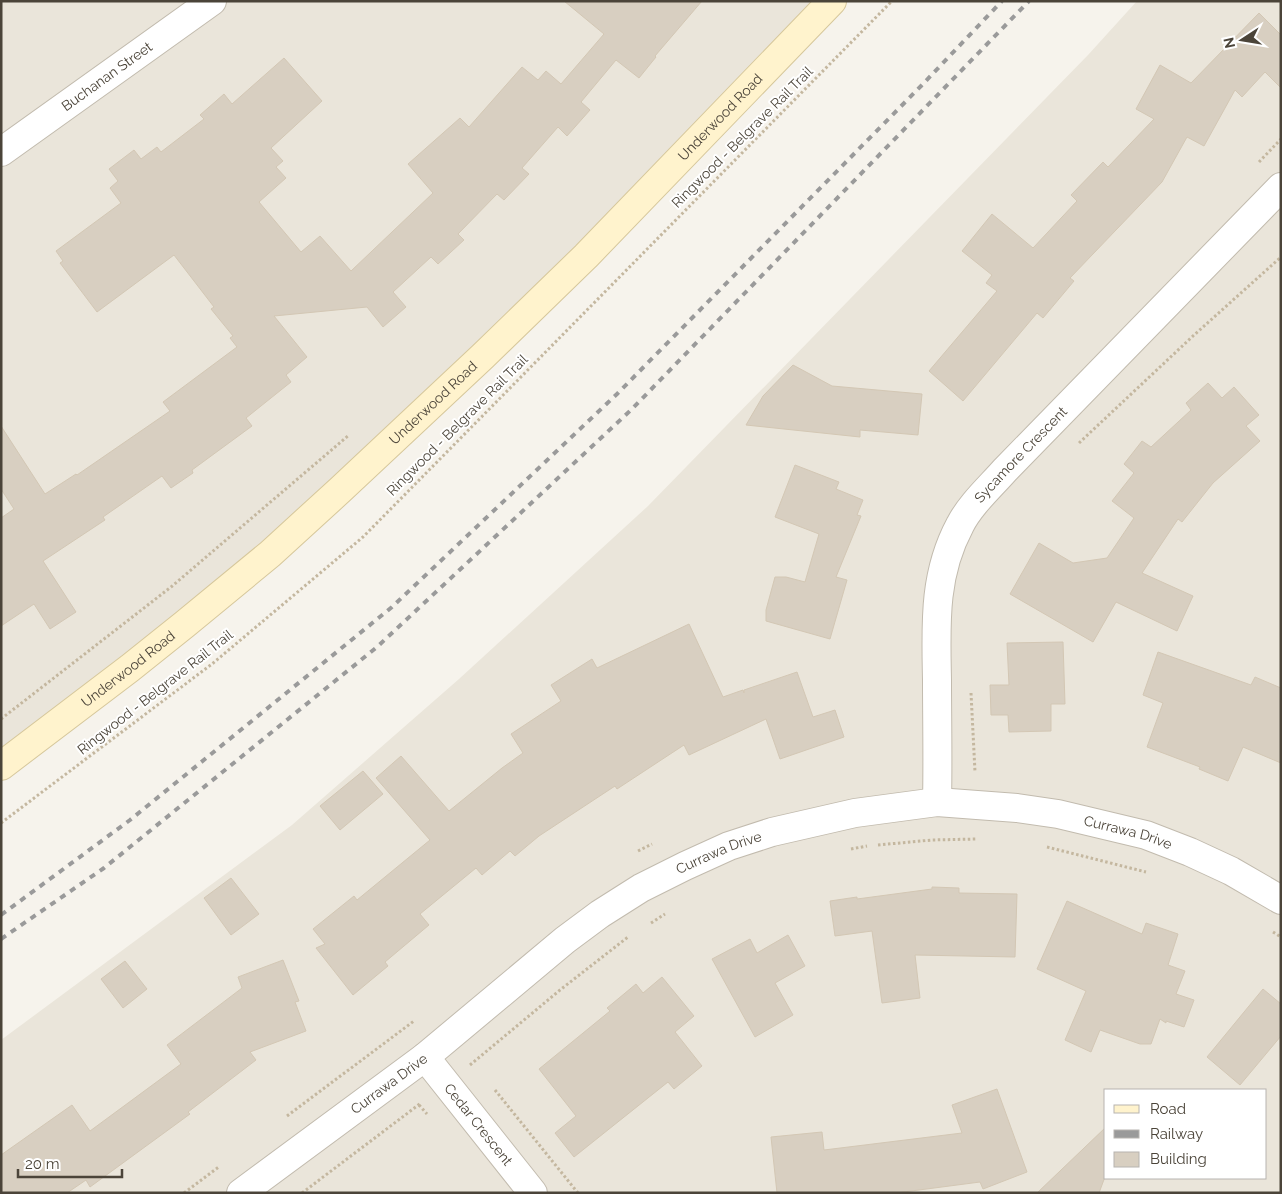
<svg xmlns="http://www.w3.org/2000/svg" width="1282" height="1194" font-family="Raleway,sans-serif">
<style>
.residential{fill:#eae5da;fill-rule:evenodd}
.building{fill:#d8cfc1;stroke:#d3c7b4}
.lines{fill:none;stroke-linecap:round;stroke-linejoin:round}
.street-casing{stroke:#c2bbae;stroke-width:30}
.secondary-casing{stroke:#d6c79b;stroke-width:30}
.path{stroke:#c4b79f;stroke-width:3;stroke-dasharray:2.5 2.5;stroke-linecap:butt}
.street{stroke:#fff;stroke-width:28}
.secondary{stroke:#fff3cd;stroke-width:28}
.rail{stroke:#9a9a9a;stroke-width:4;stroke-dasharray:6 6;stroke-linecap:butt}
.labels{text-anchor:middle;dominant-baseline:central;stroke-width:4;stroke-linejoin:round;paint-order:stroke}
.street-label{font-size:14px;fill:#4b4439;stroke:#fff}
</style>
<rect width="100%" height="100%" fill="#f6f3ec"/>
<g class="residential">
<polygon points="1,1 832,1 483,356 1,766"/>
<path d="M 1137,1 L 1281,1 L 1281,1193 L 1,1193 L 1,1040 L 292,825 L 459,679 L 648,506 L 1088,55 ZM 1106,1090 L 1266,1090 L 1266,1178 L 1106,1178 Z"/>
</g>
<g class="building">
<polygon points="564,1 702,1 655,56 656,57 639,78 616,60 581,102 590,110 567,136 558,127 522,168 529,174 504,200 497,194 458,234 464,240 438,264 431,257 393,292 406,307 383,327 367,307 274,316 307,357 286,375 291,382 246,418 252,426 192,470 193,473 171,488 162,476 103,517 105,520 43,561 76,612 50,629 34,604 1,626 1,518 14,509 1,489 1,426 45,494 76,474 77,475 170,411 163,402 237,347 230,338 233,336 211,309 214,307 174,255 97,312 60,263 63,261 56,251 121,203 110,188 118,181 109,169 134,150 141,159 157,147 161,152 204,119 200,115 224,94 232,104 284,58 322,101 271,148 283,161 276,167 286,178 259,202 301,252 320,236 351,271 433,193 408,164 460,118 469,127 522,67 538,80 546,71 561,84 604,34"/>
<polygon points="1259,13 1281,35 1281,88 1265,72 1242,97 1235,90 1204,146 1187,137 1162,182 1070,278 1074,281 1043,318 1037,313 963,401 929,371 997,291 986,283 992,275 962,251 992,214 1033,248 1077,201 1071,195 1103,162 1108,167 1154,119 1136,109 1160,65 1191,83"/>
<polygon points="793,365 832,386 922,394 918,435 860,430 860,437 746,425 763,396"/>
<polygon points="1208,383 1222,398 1234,387 1259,415 1246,426 1260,441 1213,483 1182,522 1178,519 1142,573 1193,596 1177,631 1116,602 1093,642 1010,594 1039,543 1073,563 1107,558 1134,518 1112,501 1134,473 1124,464 1142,441 1151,447 1191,410 1186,403"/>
<polygon points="795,465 839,482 836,489 863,500 857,515 861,516 836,577 847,580 830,639 766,621 766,610 775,577 786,577 805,582 819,534 775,517"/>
<polygon points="689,624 723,697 743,690 744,693 744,690 797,672 813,717 835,710 844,737 780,759 766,719 689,755 684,745 617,789 615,786 539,836 515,856 510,851 482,875 476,868 420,914 429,925 385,962 388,966 353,995 316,948 325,944 313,929 354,896 357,900 430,840 376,778 401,756 449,811 502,768 523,753 511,734 561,701 551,685 592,659 597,668"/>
<polygon points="1063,642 1065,704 1051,704 1051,731 1009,732 1008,715 991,715 990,685 1009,685 1007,643"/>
<polygon points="1158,652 1251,685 1255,677 1281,688 1281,763 1243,747 1228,781 1199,769 1200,767 1147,747 1163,703 1143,695"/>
<polygon points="363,771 383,794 340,830 320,806"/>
<polygon points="231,878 259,914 231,935 204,898"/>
<polygon points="932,887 959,888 959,893 1017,894 1015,957 915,955 920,998 882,1003 872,931 835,936 830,901 857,897 857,899 932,889"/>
<polygon points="1067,901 1142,934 1146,923 1178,934 1168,965 1185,971 1176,994 1194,1000 1184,1027 1166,1021 1166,1023 1160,1019 1151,1044 1140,1044 1100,1030 1091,1052 1065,1040 1086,991 1037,969"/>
<polygon points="788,935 805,966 775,983 793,1015 755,1037 712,959 750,939 757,953"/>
<polygon points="283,960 299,1001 295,1002 306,1031 250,1052 256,1060 188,1112 190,1114 90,1187 86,1180 67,1193 1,1193 1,1155 72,1105 90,1131 181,1064 167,1045 242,988 238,977"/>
<polygon points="125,961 147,989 123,1008 101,979"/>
<polygon points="662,977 694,1016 675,1032 702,1066 674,1089 668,1082 574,1157 555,1133 576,1116 539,1069 610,1011 607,1008 636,984 643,993"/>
<polygon points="1263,989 1281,1004 1281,1036 1240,1085 1207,1057"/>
<polygon points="997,1089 1027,1172 983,1189 980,1182 896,1193 777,1193 771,1137 822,1132 824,1150 962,1133 952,1105"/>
<polygon points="1106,1127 1106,1174 1099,1193 1037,1193"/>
</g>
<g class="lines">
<g class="street-casing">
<g id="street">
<path id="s1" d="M 1,152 L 212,1"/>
<path id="s2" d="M 937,802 C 938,761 937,721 937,680 C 936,626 933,575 960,525 C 970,505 990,487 1005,470 L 1281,187"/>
<path id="s3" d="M 425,1057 L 533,1193"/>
<path id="s4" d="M 241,1193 L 425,1057 L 565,940 L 600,914 L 641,888 L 685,866 L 729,846 L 772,832 L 855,813 L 937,802 L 1017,808 L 1058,814 L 1146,835 L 1190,852 L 1231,871 L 1281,900"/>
</g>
</g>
<g class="secondary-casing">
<g id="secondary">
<path id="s5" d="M 1,766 L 130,668 L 185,624 L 270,554 L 340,490 L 483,356 L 586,256 L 832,1"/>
</g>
</g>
<g class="path">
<polyline points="1259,162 1281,139"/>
<polyline points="1079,443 1193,336 1281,257"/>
<polyline points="971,693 975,772"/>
<polyline points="1,719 171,587 349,435"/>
<polyline points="1,823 212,664 363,537 892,1"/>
<polyline points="878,845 932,840 977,839"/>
<polyline points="1047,847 1146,872"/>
<polyline points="851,849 867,846"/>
<polyline points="638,851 652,844"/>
<polyline points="651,923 665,914"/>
<polyline points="1273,932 1281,937"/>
<polyline points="470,1065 560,990 628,937"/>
<polyline points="495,1090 578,1193"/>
<polyline points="419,1105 427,1114"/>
<polyline points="287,1116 414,1021"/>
<polyline points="184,1193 220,1166"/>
<polyline points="302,1193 421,1103"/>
</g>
<use href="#street" class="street"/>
<use href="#secondary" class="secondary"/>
<g class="rail">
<polyline points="1,915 130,820 392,607 617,394 921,86 1002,1"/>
<polyline points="1,939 104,868 377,647 632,409 1029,1"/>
</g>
</g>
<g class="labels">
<g class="street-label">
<text stroke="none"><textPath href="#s1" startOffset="130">Buchanan Street</textPath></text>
<text stroke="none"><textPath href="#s5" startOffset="970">Underwood Road</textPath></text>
<text transform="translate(742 137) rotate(-45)">Ringwood - Belgrave Rail Trail</text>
<text stroke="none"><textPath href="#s5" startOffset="565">Underwood Road</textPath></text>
<text transform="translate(457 425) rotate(-45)">Ringwood - Belgrave Rail Trail</text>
<text stroke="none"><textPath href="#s2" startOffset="374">Sycamore Crescent</textPath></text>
<text stroke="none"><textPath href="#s5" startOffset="160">Underwood Road</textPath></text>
<text transform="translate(155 692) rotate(-38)">Ringwood - Belgrave Rail Trail</text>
<text stroke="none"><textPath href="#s4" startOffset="1008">Currawa Drive</textPath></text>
<text stroke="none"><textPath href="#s4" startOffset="589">Currawa Drive</textPath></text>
<text stroke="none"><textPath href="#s4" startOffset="184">Currawa Drive</textPath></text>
<text stroke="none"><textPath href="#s3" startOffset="86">Cedar Crescent</textPath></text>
</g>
</g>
<rect width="1282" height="1194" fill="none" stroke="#4b4439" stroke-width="5"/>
<rect x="1104" y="1089" width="162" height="90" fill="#ffffff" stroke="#b7b4b0"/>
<rect x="1114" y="1105" width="25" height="8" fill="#fff3cd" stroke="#b7b4b0"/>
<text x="1150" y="1114" font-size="15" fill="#4b4439">Road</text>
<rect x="1114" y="1130" width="25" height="8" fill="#9a9a9a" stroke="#b7b4b0"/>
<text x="1150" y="1139" font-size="15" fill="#4b4439">Railway</text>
<rect x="1114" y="1152" width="25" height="15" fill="#d8cfc1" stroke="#b7b4b0"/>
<text x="1150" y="1164" font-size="15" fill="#4b4439">Building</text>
<g transform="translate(1242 40) rotate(258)" stroke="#ffffff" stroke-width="4" paint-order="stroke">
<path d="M0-4L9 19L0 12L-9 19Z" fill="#4b4439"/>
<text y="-8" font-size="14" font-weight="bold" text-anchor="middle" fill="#4b4439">N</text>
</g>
<path d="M18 1169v8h104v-8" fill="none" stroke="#4b4439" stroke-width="2.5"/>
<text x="25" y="1169" font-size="15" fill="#4b4439" stroke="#ffffff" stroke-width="4" paint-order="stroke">20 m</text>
</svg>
